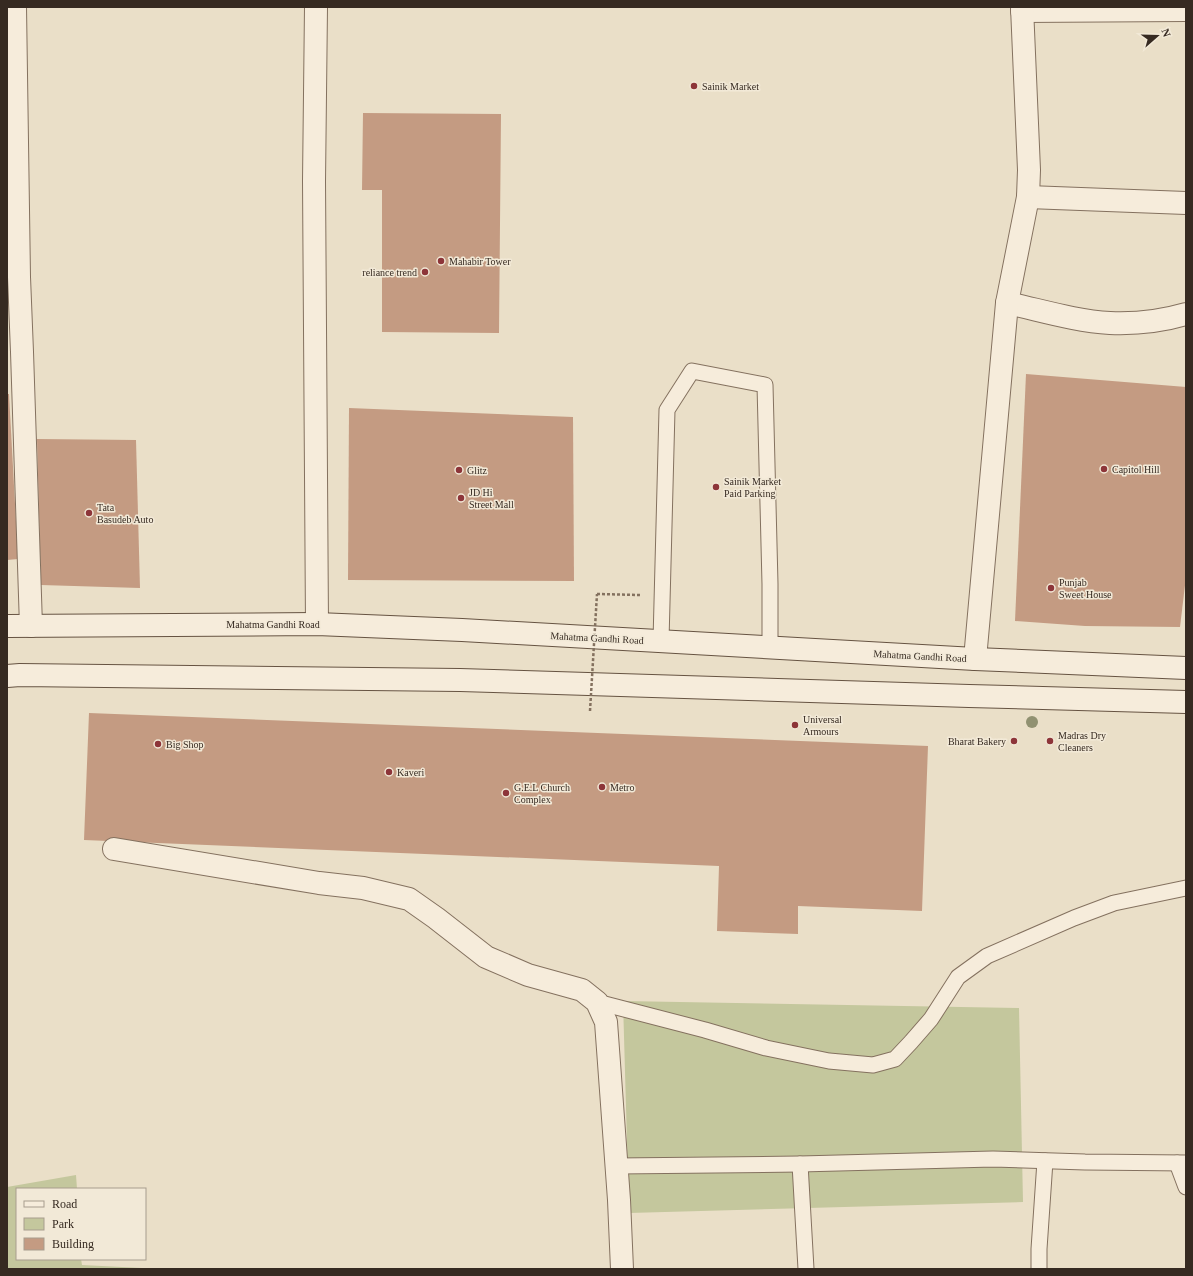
<svg xmlns="http://www.w3.org/2000/svg" width="1193" height="1276" font-family="'Times New Roman',serif">
<style>
.green{fill:#c4c79d}
.building{fill:#c49b82}
.lines{fill:none;stroke-linecap:round;stroke-linejoin:round}
.service-casing{stroke:#84715f;stroke-width:17}
.minor-casing{stroke:#84715f;stroke-width:24}
.secondary-casing{stroke:#665342;stroke-width:24}
.path{stroke:#84715f;stroke-width:2.5;stroke-dasharray:3 2;stroke-linecap:butt}
.service{stroke:#f6ecdb;stroke-width:15}
.minor{stroke:#f6ecdb;stroke-width:22}
.secondary{stroke:#f6ecdb;stroke-width:22}
.path-bridge{stroke:#84715f;stroke-width:2.5;stroke-dasharray:3 2;stroke-linecap:butt}
.tree{fill:#919171}
.poi-dot{fill:#8d3539;stroke:#f2e9d7;stroke-width:1.5}
.labels{text-anchor:middle;dominant-baseline:central;stroke-width:3;stroke-linejoin:round;paint-order:stroke}
.poi-label{font-size:10px;fill:#362a21;stroke:#f2e9d7;text-anchor:start}
.street-label{font-size:10px;fill:#362a21;stroke:#f2e9d7}
</style>
<rect width="100%" height="100%" fill="#eadfc8"/>
<g class="green">
<polygon points="623,1001 1019,1008 1023,1202 629,1213"/>
<polygon points="76,1175 77,1189 17,1189 17,1259 81,1259 82,1265 162,1269 7,1269 7,1187"/>
</g>
<g class="building">
<polygon points="363,113 501,114 499,333 382,332 382,190 362,190"/>
<polygon points="1026,374 1186,387 1186,577 1180,627 1085,626 1015,621"/>
<polygon points="7,394 9,394 18,559 7,560"/>
<polygon points="349,408 573,417 574,581 348,580"/>
<polygon points="37,439 136,440 140,588 41,585"/>
<polygon points="89,713 928,746 922,911 798,906 798,934 717,931 719,866 84,840"/>
</g>
<g class="lines">
<g class="service-casing">
<g id="service">
<polyline points="661,641 667,410 692,371 765,385 770,584 770,648"/>
<polyline points="597,1002 705,1030 766,1048 829,1061 873,1065 895,1059 911,1042 931,1019 958,977 987,956 1074,918 1114,903 1186,888"/>
<polyline points="1177,1163 1186,1187"/>
<polyline points="800,1164 806,1269"/>
<polyline points="616,1166 800,1164 993,1159 1085,1162 1186,1163"/>
<polyline points="1039,1269 1039,1249 1045,1161"/>
</g>
</g>
<g class="minor-casing">
<g id="minor">
<polyline points="15,7 19,277 22,352 31,626"/>
<polyline points="316,7 314,181 317,624"/>
<polyline points="1022,11 1186,10"/>
<polyline points="1028,197 1186,203"/>
<path d="M 1007,303 C 1040,310 1075,321 1110,323 C 1134,324 1162,321 1186,314"/>
<polyline points="975,659 1007,303 1028,197 1029,170 1022,7"/>
<polyline points="114,849 319,883 363,888 409,899 436,918 486,957 528,975 582,990 597,1002 606,1022 619,1200 622,1269"/>
</g>
</g>
<g class="secondary-casing">
<g id="secondary">
<polyline points="7,626 317,624 462,630 975,659 1186,668"/>
<polyline points="7,676 20,675 460,680 969,696 1186,702"/>
</g>
</g>
<polyline class="path" points="597,594 640,595"/>
<use href="#service" class="service"/>
<use href="#minor" class="minor"/>
<use href="#secondary" class="secondary"/>
<polyline class="path-bridge" points="590,711 597,594"/>
</g>
<circle class="tree" cx="1032" cy="722" r="6"/>
<g class="poi-dot">
<circle cx="694" cy="86" r="4"/>
<circle cx="441" cy="261" r="4"/>
<circle cx="425" cy="272" r="4"/>
<circle cx="1104" cy="469" r="4"/>
<circle cx="459" cy="470" r="4"/>
<circle cx="716" cy="487" r="4"/>
<circle cx="461" cy="498" r="4"/>
<circle cx="89" cy="513" r="4"/>
<circle cx="1051" cy="588" r="4"/>
<circle cx="795" cy="725" r="4"/>
<circle cx="1014" cy="741" r="4"/>
<circle cx="1050" cy="741" r="4"/>
<circle cx="158" cy="744" r="4"/>
<circle cx="389" cy="772" r="4"/>
<circle cx="602" cy="787" r="4"/>
<circle cx="506" cy="793" r="4"/>
</g>
<g class="labels">
<g class="poi-label">
<text x="702" y="86">Sainik Market</text>
<text x="449" y="261">Mahabir Tower</text>
<text x="417" y="272" text-anchor="end">reliance trend</text>
<text x="1112" y="469">Capitol Hill</text>
<text x="467" y="470">Glitz</text>
<text x="724" y="481">Sainik Market<tspan x="724" dy="12">Paid Parking</tspan></text>
<text x="469" y="492">JD Hi<tspan x="469" dy="12">Street Mall</tspan></text>
<text x="97" y="507">Tata<tspan x="97" dy="12">Basudeb Auto</tspan></text>
<text x="1059" y="582">Punjab<tspan x="1059" dy="12">Sweet House</tspan></text>
<text x="803" y="719">Universal<tspan x="803" dy="12">Armours</tspan></text>
<text x="1058" y="735">Madras Dry<tspan x="1058" dy="12">Cleaners</tspan></text>
<text x="1006" y="741" text-anchor="end">Bharat Bakery</text>
<text x="166" y="744">Big Shop</text>
<text x="397" y="772">Kaveri</text>
<text x="514" y="787">G.E.L Church<tspan x="514" dy="12">Complex</tspan></text>
<text x="610" y="787">Metro</text>
</g>
<g class="street-label">
<text x="273" y="624">Mahatma Gandhi Road</text>
<text transform="translate(597 638) rotate(3)">Mahatma Gandhi Road</text>
<text transform="translate(920 656) rotate(3)">Mahatma Gandhi Road</text>
</g>
</g>
<rect width="1193" height="1276" fill="none" stroke="#362a21" stroke-width="16"/>
<rect x="16" y="1188" width="130" height="72" fill="#f2e9d7" stroke="#a79d8e"/>
<rect x="24" y="1201" width="20" height="6" fill="#f6ecdb" stroke="#a79d8e"/>
<text x="52" y="1208" font-size="12" fill="#362a21">Road</text>
<rect x="24" y="1218" width="20" height="12" fill="#c4c79d" stroke="#a79d8e"/>
<text x="52" y="1228" font-size="12" fill="#362a21">Park</text>
<rect x="24" y="1238" width="20" height="12" fill="#c49b82" stroke="#a79d8e"/>
<text x="52" y="1248" font-size="12" fill="#362a21">Building</text>
<g transform="translate(1157 36) rotate(70)" stroke="#f2e9d7" stroke-width="3" paint-order="stroke">
<path d="M0-3L7 15L0 10L-7 15Z" fill="#362a21"/>
<text y="-6" font-size="11" font-weight="bold" text-anchor="middle" fill="#362a21">N</text>
</g>
</svg>
